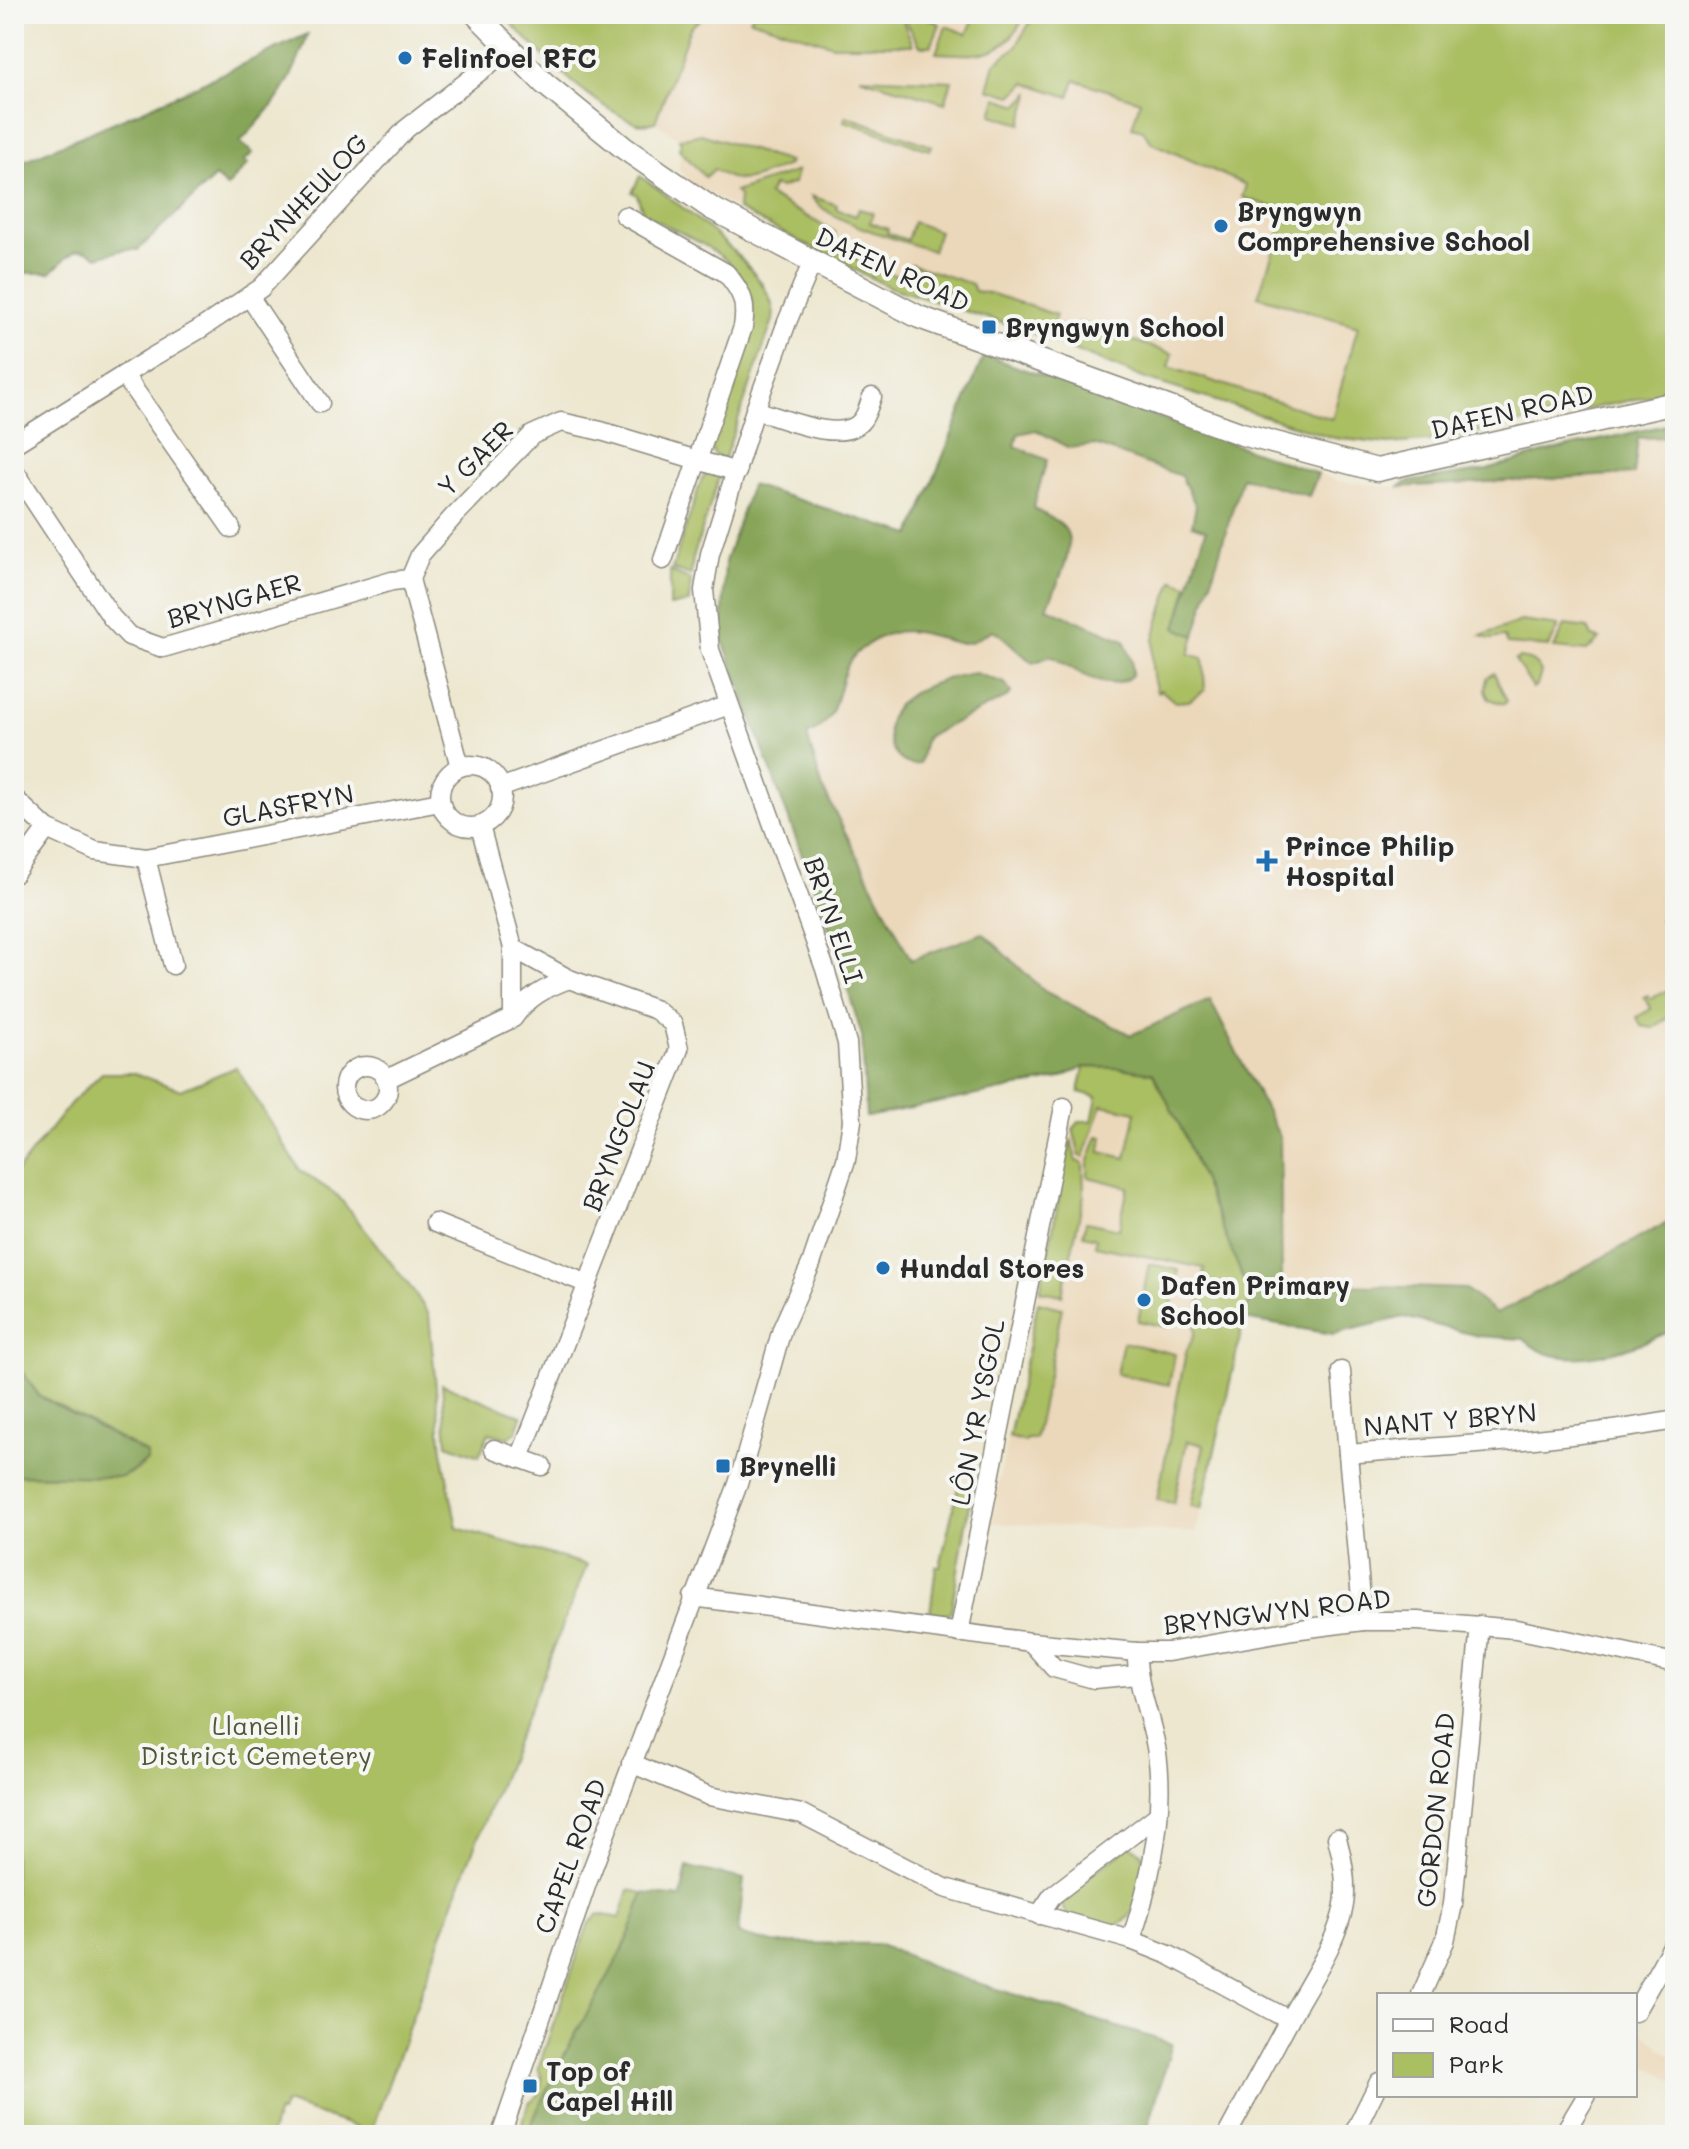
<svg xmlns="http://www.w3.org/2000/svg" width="1689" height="2149" font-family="Mali,sans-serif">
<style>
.built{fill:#ebd8ba}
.green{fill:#aabe62;stroke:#6a7446;stroke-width:2}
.forest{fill:#87a558;stroke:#596842;stroke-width:2}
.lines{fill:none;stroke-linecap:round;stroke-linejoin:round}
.minor-casing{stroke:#8c897d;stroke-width:21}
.tertiary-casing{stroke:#8c897d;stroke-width:25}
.minor{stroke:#fff;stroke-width:18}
.tertiary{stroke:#fff;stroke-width:22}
.poi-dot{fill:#1f6fb2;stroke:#f6f6f2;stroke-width:3}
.labels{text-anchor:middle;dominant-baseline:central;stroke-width:8;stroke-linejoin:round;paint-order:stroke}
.poi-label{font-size:26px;font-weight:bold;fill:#2b2b2b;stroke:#f6f6f2;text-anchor:start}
.street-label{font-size:26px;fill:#2b2b2b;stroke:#f6f6f2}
.park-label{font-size:26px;fill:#51573c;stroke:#f6f6f2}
</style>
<rect width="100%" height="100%" fill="#f6f6f2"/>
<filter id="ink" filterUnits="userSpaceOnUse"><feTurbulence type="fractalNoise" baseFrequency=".0125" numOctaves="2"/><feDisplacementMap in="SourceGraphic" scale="16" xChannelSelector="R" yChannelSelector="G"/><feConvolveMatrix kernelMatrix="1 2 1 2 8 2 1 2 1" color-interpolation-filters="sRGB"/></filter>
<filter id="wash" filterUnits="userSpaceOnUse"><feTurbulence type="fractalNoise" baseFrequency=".006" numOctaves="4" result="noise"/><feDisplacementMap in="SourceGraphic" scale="32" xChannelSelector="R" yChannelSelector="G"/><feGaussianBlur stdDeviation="1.8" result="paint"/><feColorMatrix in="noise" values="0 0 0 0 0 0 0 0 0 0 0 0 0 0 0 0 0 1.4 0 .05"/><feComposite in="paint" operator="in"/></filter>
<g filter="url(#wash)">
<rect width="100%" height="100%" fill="#ede7cf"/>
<g class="built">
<polygon points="502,14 1675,14 1385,440 1334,438 1143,378 1025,330 889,287 738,210 693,185 679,169 681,143 679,139 655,122 640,125 601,104 531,43"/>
<polygon points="1018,367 1338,481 1397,487 1634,474 1638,438 1675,437 1675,1224 1667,1223 1496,1314 1466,1289 1282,1283 1280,1137 1210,1000 1131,1036 1044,991 983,933 911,960 823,789 779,640 948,567"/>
<polygon points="1120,1068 1251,1298 1244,1319 1196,1533 990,1523 1072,1132 1080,1121 1092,1121 1097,1097 1079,1092"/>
<polygon points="1642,2021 1642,2031 1660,2048 1675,2057 1675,2082 1653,2069 1635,2065 1635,2034"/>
</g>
<g class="green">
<path d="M 502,14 L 706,14 L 690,28 L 655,122 C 649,123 643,125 637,123 C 592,107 536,49 502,14 Z"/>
<polygon points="753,14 900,14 913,45 833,45 750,19"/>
<polygon points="902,14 929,14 927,18 940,24 931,46 920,46"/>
<path d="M 976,14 L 1026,14 C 1003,60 981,55 936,53 L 946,26 L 967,34 Z"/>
<polygon points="1035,14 1675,14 1675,391 1441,440 1388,444 1334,438 1143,378 1025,330 889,287 738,210 739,196 735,192 797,171 794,183 781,188 773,186 768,195 835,232 834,249 896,276 911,264 972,284 975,291 993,294 1056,315 1053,324 1075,330 1078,322 1173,354 1169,367 1332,419 1358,326 1258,296 1287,212 1242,197 1246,185 1152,143 1143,130 1132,127 1140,101 1075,80 1069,97 1026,83 1012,96 988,89 995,63 1015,48"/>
<polygon points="859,77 952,81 945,103"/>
<polygon points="1031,92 1021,124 992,115 997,98 1019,105"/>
<polygon points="846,116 932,146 929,150 844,121"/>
<path d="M 701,134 L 789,162 L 788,165 C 760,175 740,190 714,169 L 705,177 L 679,149 L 681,143 L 679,139 Z"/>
<path d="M 640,176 C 671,198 783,278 773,320 L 724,460 L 714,455 L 711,445 L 751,327 C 763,258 689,241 643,213 L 637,195 L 632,192 Z"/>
<path d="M 811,196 L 837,205 L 836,209 L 856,216 L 859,209 L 873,213 L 870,223 L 888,229 L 887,233 L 907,240 L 913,222 L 939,231 L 932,251 C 905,241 827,223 811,196 Z"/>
<polygon points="710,472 720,474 693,558 691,575 672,569 702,478"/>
<polygon points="670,571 691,580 689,602 670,606"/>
<path d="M 1173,580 L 1188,585 L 1176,628 L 1195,636 L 1189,654 L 1203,658 L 1205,690 L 1189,701 L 1175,702 L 1161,690 L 1157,692 C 1143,652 1160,618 1173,580 Z"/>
<polygon points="1521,621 1559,626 1549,647 1507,644 1504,637 1490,639 1481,636"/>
<polygon points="1565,625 1588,628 1592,637 1600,639 1587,651 1554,648"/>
<path d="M 1519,658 C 1530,659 1536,662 1541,672 L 1537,686 L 1533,688 L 1515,660 Z"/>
<polygon points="1494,673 1507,701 1504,704 1489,699 1485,691 1487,678"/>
<polygon points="1675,911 1675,948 1660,919"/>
<polygon points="1675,986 1675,1013 1653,1028 1641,1026 1637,1017 1651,1009 1644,997 1648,995 1651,999"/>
<polygon points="236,1067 300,1170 338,1196 415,1293 429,1315 442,1451 457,1528 587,1565 467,1865 371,2132 285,2103 281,2113 278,2112 270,2135 14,2135 14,1475 122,1477 139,1469 147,1461 146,1453 39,1395 14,1361 14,1175 71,1103 102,1073 134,1073 181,1090"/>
<polygon points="1084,1067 1120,1068 1153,1073 1183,1132 1251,1298 1244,1319 1202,1508 1191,1506 1204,1445 1187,1441 1174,1503 1157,1500 1186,1352 1195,1333 1194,1321 1199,1309 1204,1268 1095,1246 1096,1238 1083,1235 1086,1222 1119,1229 1128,1187 1088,1177 1088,1163 1098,1136 1103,1137 1100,1152 1126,1158 1136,1112 1102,1105 1084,1157 1080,1156 1073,1129 1080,1121 1092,1121 1097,1097 1079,1092"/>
<polygon points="1071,1139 1076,1161 1083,1163 1084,1195 1062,1295 1040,1291"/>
<polygon points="1149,1264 1179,1270 1167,1327 1138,1321"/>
<polygon points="1038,1302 1062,1308 1035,1439 1026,1439 1025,1442 1009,1437"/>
<polygon points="1123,1342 1175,1354 1169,1385 1116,1374"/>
<polygon points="442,1384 522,1416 517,1431 508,1438 489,1433 479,1456 447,1444"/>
<polygon points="958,1487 972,1489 951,1611 948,1615 930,1613 936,1566 940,1566"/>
<path d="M 1130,1846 L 1142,1852 L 1144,1861 C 1140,1881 1139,1925 1112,1926 C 1099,1927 1081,1919 1067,1916 L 1062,1906 L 1063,1895 Z"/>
<path d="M 629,1890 L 643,1893 C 631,1942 604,1984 579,2028 C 559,2063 542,2098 527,2135 L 518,2135 L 529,2103 L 539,2095 L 542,2079 L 538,2068 L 588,1925 L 599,1914 L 620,1918 Z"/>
</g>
<g class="forest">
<path d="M 308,34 C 290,87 278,102 240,142 L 253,153 L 244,161 L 248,164 L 227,187 L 215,177 L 138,250 L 123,250 L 97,257 C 76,240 67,259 50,273 L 14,273 L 14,165 L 150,107 Z"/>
<path d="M 984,355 L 1318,474 L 1309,496 L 1242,477 L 1195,636 L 1176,628 L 1206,530 L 1192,525 L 1196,506 L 1181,476 L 1095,445 L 1069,448 L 1036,430 L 1018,434 L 1015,446 L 1047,460 L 1033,508 C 1042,514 1059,520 1065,529 C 1078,546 1054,590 1047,608 L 1124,640 L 1132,662 L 1132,675 C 1109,698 1074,668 1051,656 L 1033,663 C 1018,652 1008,639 993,630 C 986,633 978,639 971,642 C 956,646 943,638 929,635 C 901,627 883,632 860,650 C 830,675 848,718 807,735 L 823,789 L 911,960 L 983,933 L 1044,991 L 1131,1035 L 1210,1000 L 1280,1137 L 1282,1283 L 1466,1289 L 1496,1314 L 1667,1223 L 1675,1224 L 1675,1329 C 1634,1348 1562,1377 1524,1339 L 1478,1336 L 1404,1317 L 1333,1334 L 1244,1319 L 1251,1298 L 1183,1132 L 1153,1073 L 1120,1068 L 1084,1067 L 1058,1079 L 866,1117 L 862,1036 L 830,931 L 722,638 L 725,562 L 751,485 L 911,535 Z"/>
<polygon points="1675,423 1675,437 1638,438 1634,474 1398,487 1407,482 1487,470 1546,452"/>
<path d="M 975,673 L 1005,683 L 1011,693 L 1006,698 L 927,736 C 922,746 923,755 919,764 C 892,768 883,733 892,714 C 904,689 951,676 975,673 Z"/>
<polygon points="14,1361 39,1396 147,1454 147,1461 122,1477 14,1475"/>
<path d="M 687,1867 L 744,1879 L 738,1934 L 773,1943 L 877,1944 L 918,1960 L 940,1971 L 1172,2044 L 1146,2135 L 527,2135 C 542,2098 559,2063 579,2028 C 604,1984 631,1942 643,1893 L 681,1897 Z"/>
</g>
</g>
<g filter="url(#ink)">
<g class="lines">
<g class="minor-casing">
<g id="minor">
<path d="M 625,216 L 726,273 C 742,292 747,302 743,327 L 663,560"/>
<polyline points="249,296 320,403"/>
<polyline points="124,375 231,528"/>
<path d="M 755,410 C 780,417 844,446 862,420 C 867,414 869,404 872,397"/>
<polyline points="14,444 149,359 200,329 261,288 406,129 510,48"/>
<polyline points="14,470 112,618 129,636 163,648 392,581 410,579"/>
<polyline points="410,579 420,555 453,517 532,435 561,422 601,431 737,472"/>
<polyline points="410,579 460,767"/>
<circle cx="471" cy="796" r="31"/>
<polyline points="500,788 729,705"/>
<polyline points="14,798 47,829 95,851 146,858 440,802"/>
<polyline points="146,858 173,965"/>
<polyline points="14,874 47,829"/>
<polyline points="513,948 569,979 656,1010 673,1024 679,1049 520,1458"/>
<path d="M 513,1018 C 528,997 545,988 569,979"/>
<circle cx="366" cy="1088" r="22"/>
<polyline points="387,1079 513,1018 513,948 480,826"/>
<polyline points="435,1223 588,1284"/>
<polyline points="1341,1371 1348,1454"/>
<polyline points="494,1449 542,1466"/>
<polyline points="693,1597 1031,1642 1137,1652 1168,1652 1293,1630 1363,1621 1418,1621 1516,1629 1675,1663"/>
<path d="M 1363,1621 L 1348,1454 C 1457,1445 1567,1440 1675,1420"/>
<polyline points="959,1633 1064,1107"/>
<polyline points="1031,1642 1054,1668 1094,1679 1137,1675"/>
<polyline points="631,1763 709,1796 802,1814 945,1888 1131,1940 1169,1955 1289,2020 1227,2135"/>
<polyline points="1039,1915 1052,1896 1158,1815"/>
<path d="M 1131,1940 C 1151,1880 1167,1810 1156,1747 C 1150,1714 1136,1685 1137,1652"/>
<polyline points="1421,1995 1445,1941 1453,1904 1480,1625"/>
<polyline points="1635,2012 1675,1941"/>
<path d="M 1289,2020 C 1308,1984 1344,1934 1345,1894 C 1346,1874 1342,1856 1337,1838"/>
<polyline points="1355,2131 1379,2082"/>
<polyline points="501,2135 587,1883 738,1484 782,1329 811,1264 846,1160 852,1121 847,1043 825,969 710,650 704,590 710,554 755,410 787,322 812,263"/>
<polyline points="1563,2135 1587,2095"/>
</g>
</g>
<g class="tertiary-casing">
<polyline id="tertiary" points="476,14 544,83 624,148 711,208 919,317 1242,434 1377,470 1675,403"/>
</g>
<use href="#minor" class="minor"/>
<use href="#tertiary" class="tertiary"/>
</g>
</g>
<g class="poi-dot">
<circle cx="405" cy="58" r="8"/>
<circle cx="1221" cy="226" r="8"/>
<rect x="981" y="319" width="16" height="16" rx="4"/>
<path d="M1263 849h8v8h8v8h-8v8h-8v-8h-8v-8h8z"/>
<circle cx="883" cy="1268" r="8"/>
<circle cx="1144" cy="1300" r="8"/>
<rect x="715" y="1458" width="16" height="16" rx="4"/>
<rect x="522" y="2078" width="16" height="16" rx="4"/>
</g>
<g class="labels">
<g class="poi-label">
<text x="421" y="58">Felinfoel RFC</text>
<text x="1237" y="211">Bryngwyn<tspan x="1237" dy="30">Comprehensive School</tspan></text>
<text x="1005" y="327">Bryngwyn School</text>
<text x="1285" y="846">Prince Philip<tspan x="1285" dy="30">Hospital</tspan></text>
<text x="899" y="1268">Hundal Stores</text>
<text x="1160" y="1285">Dafen Primary<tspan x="1160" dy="30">School</tspan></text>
<text x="739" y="1466">Brynelli</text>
<text x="546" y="2071">Top of<tspan x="546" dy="30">Capel Hill</tspan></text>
</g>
<g class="street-label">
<text transform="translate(303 201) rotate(-47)">BRYNHEULOG</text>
<text transform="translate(893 269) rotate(25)">DAFEN ROAD</text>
<text transform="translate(1512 411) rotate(-13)">DAFEN ROAD</text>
<text transform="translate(475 458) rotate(-45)">Y GAER</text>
<text transform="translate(234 600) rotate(-16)">BRYNGAER</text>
<text transform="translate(288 805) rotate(-11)">GLASFRYN</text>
<text transform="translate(834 920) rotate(71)">BRYN ELLI</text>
<text transform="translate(618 1136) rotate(-69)">BRYNGOLAU</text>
<text transform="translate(977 1412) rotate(-79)">LÔN YR YSGOL</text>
<text transform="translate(1450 1419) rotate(-5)">NANT Y BRYN</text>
<text transform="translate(1277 1611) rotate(-7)">BRYNGWYN ROAD</text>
<text transform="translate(1435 1810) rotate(-84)">GORDON ROAD</text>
<text transform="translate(570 1856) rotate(-70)">CAPEL ROAD</text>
</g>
<g class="park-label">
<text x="256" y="1725">Llanelli<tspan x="256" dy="30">District Cemetery</tspan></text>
</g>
</g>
<rect width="1689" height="2149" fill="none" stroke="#f6f6f2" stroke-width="48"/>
<rect x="1377" y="1993" width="260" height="104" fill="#f6f6f2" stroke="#a5a5a2" stroke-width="2"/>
<rect x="1393" y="2019" width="40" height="12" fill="#ffffff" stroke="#a5a5a2" stroke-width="2"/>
<text x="1449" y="2033" font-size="24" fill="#2b2b2b">Road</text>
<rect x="1393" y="2053" width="40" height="24" fill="#aabe62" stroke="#a5a5a2" stroke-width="2"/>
<text x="1449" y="2073" font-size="24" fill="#2b2b2b">Park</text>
</svg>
